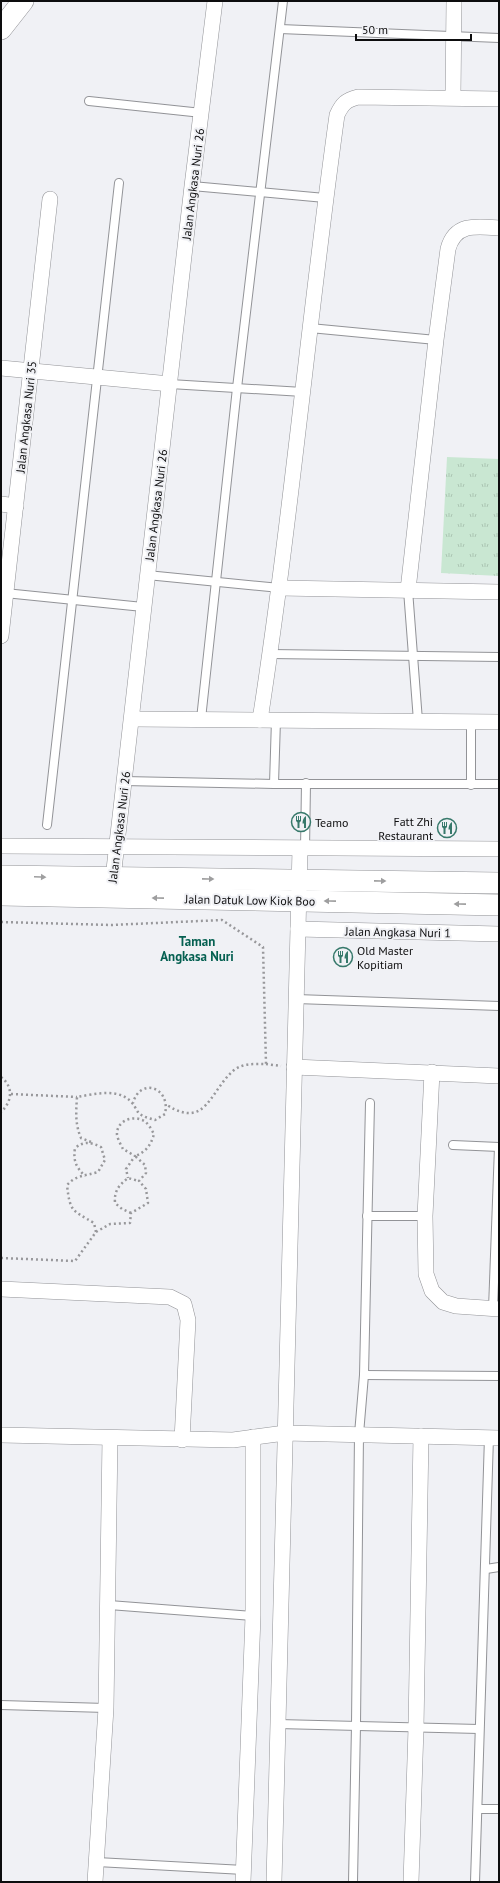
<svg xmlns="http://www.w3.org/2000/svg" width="500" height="1883" font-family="'PT Sans',sans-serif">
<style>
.grass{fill:url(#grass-tufts)}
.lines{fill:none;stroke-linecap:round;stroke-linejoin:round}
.lane-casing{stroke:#929397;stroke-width:10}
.street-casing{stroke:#929397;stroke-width:16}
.secondary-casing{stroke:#929397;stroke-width:22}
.path{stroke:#98989b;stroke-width:2.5;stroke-dasharray:2 3;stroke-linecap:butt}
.lane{stroke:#fff;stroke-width:8}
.street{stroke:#fff;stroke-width:15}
.secondary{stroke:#fff;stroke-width:21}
.oneway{fill:#9e9e9f}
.labels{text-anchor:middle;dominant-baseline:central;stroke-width:4;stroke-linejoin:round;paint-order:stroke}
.street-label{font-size:12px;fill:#0d0d0e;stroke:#f0f1f5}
.poi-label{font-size:12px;fill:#0d0d0e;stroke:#f0f1f5;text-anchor:start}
.neighbourhood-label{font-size:13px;font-weight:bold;fill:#056051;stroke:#f0f1f5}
</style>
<defs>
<pattern id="grass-tufts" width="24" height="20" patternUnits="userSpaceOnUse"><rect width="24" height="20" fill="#c9e7d2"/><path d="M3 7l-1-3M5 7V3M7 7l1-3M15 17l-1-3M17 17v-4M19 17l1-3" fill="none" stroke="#abc5b3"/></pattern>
</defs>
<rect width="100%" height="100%" fill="#f0f1f5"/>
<polygon class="grass" points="447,457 499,459 499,576 441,573"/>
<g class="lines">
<g class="lane-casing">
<g id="lane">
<polyline points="280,29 499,38"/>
<polyline points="89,101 202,113"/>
<polyline points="192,186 325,198"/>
<polyline points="310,328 436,340"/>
<polyline points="170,384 303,392"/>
<polyline points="147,575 280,588"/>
<polyline points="408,590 418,721"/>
<polyline points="5,593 143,607"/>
<polyline points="270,654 499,657"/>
<polyline points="201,719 237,388 283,1"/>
<polyline points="471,722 471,785"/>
<polyline points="124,781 274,784 499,784"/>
<polyline points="274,784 276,720"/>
<polyline points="47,825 119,183"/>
<polyline points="305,849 306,783"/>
<polyline points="296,999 499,1006"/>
<polyline points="453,1145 499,1147"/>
<polyline points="367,1216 425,1216"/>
<polyline points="493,1309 499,1147"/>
<polyline points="364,1375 499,1376"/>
<polyline points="486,1569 499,1567"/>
<polyline points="109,1605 253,1616"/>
<polyline points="1,1705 106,1708"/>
<polyline points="278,1724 479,1729"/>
<polyline points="478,1809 499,1809"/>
<polyline points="97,1862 244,1870"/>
<polyline points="353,1882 356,1725 359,1434 364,1375 370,1103"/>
<polyline points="475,1882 489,1437"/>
</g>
</g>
<g class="street-casing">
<g id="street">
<polyline points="453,97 454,1"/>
<polyline points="1,368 170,384"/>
<polyline points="1,504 16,506"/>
<polyline points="280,588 499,592"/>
<path d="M 408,590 L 436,340 L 448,249 C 455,223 476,226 499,228"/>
<polyline points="1,636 50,199"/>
<polyline points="132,719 499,722"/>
<path d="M 260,720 C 291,519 309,316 337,115 C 342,104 346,100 358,97 L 499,99"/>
<polyline points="1,846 499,849"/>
<polyline points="112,887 192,186 215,1"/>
<polyline points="298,929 499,934"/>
<polyline points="294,1067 499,1076"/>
<polyline points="432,1072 425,1216 426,1274 432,1291 443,1302 456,1306 499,1309"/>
<polyline points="1,1289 170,1297 184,1304 188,1320 182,1440"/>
<polyline points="1,1435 233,1440 285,1433 499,1438"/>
<polyline points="95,1882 106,1708 110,1438"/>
<polyline points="243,1882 253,1616 253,1437"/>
<polyline points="274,1882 300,849"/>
<polyline points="411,1882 416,1728 421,1436"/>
</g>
</g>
<g class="secondary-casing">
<g id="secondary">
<polyline points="1,29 23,1"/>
<polyline points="1,876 499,883"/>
<polyline points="1,895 499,905"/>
</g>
</g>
<g class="path">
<path d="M 1,922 L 111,925 L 222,920 L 263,947 L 266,1064 C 254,1064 242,1063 233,1071 C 210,1091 206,1130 167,1105"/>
<polyline points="266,1064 281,1066"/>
<path d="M 1,1077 C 14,1087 12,1102 1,1112"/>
<polyline points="11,1094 77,1097"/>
<path d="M 91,1142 L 81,1138 C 75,1124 76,1112 77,1097 C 95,1094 120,1087 133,1104 C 135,1106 136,1110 138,1112 C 142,1117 149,1118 155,1120 L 165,1114 C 171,1087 140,1077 133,1103"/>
<path d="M 131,1213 L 122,1209 L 115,1203 C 114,1191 119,1185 128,1178 L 139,1181"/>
<path d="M 96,1232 L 110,1224 L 130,1223 L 131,1213 L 148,1203 L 146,1189 L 139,1181 L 146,1173 L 145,1165 L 135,1156 C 146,1152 151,1145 154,1134 C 151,1129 148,1122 142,1120 C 131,1115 116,1122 117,1135 C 118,1140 121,1145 123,1149 L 135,1156 L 126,1169 L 128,1178"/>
<path d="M 1,1258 L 75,1261 L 96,1232 L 94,1223 C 72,1210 70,1212 67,1185 C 76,1175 85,1176 98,1172 L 105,1160 L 101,1147 C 91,1142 84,1141 75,1148 C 73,1161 76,1167 85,1176"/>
</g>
<use href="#lane" class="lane"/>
<use href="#street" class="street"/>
<use href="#secondary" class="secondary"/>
</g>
<defs><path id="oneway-solid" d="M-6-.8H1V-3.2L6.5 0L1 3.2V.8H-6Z"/></defs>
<g class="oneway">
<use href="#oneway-solid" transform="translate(40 877) rotate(2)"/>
<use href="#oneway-solid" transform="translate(208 879) rotate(1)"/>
<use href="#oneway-solid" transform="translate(380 881) rotate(1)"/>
<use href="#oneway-solid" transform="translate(158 898) rotate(-179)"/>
<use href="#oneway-solid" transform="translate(330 901) rotate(-179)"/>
<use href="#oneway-solid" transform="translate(460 904) rotate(-179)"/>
</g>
<defs>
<g id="restaurant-ring" transform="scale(1)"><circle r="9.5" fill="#f0f1f5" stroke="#37796b" stroke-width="1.5"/><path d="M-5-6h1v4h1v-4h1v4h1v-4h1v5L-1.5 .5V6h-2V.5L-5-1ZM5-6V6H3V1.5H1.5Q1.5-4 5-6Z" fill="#37796b"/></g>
</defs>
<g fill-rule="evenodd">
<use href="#restaurant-ring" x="301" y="822"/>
<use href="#restaurant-ring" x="447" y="828"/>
<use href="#restaurant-ring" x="343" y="957"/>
</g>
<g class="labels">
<g class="street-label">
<text transform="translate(193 184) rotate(-83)">Jalan Angkasa Nuri 26</text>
<text transform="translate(26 417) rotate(-84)">Jalan Angkasa Nuri 35</text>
<text transform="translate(156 505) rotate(-83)">Jalan Angkasa Nuri 26</text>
<text transform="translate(119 827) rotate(-83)">Jalan Angkasa Nuri 26</text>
<text transform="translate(250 900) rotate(1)">Jalan Datuk Low Kiok Boo</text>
<text transform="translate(398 932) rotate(1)">Jalan Angkasa Nuri 1</text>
</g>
<g class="poi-label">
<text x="433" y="821" text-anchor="end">Fatt Zhi<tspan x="433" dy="14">Restaurant</tspan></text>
<text x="315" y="822">Teamo</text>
<text x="357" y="950">Old Master<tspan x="357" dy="14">Kopitiam</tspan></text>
</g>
<g class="neighbourhood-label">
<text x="197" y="941">Taman<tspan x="197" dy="15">Angkasa Nuri</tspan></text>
</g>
</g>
<rect width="500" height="1883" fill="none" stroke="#0d0d0e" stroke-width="4"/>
<path d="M356 34v6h115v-6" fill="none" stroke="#0d0d0e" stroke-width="2"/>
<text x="362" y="34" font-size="12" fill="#0d0d0e" stroke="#f0f1f5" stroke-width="3" paint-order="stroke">50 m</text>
</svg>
